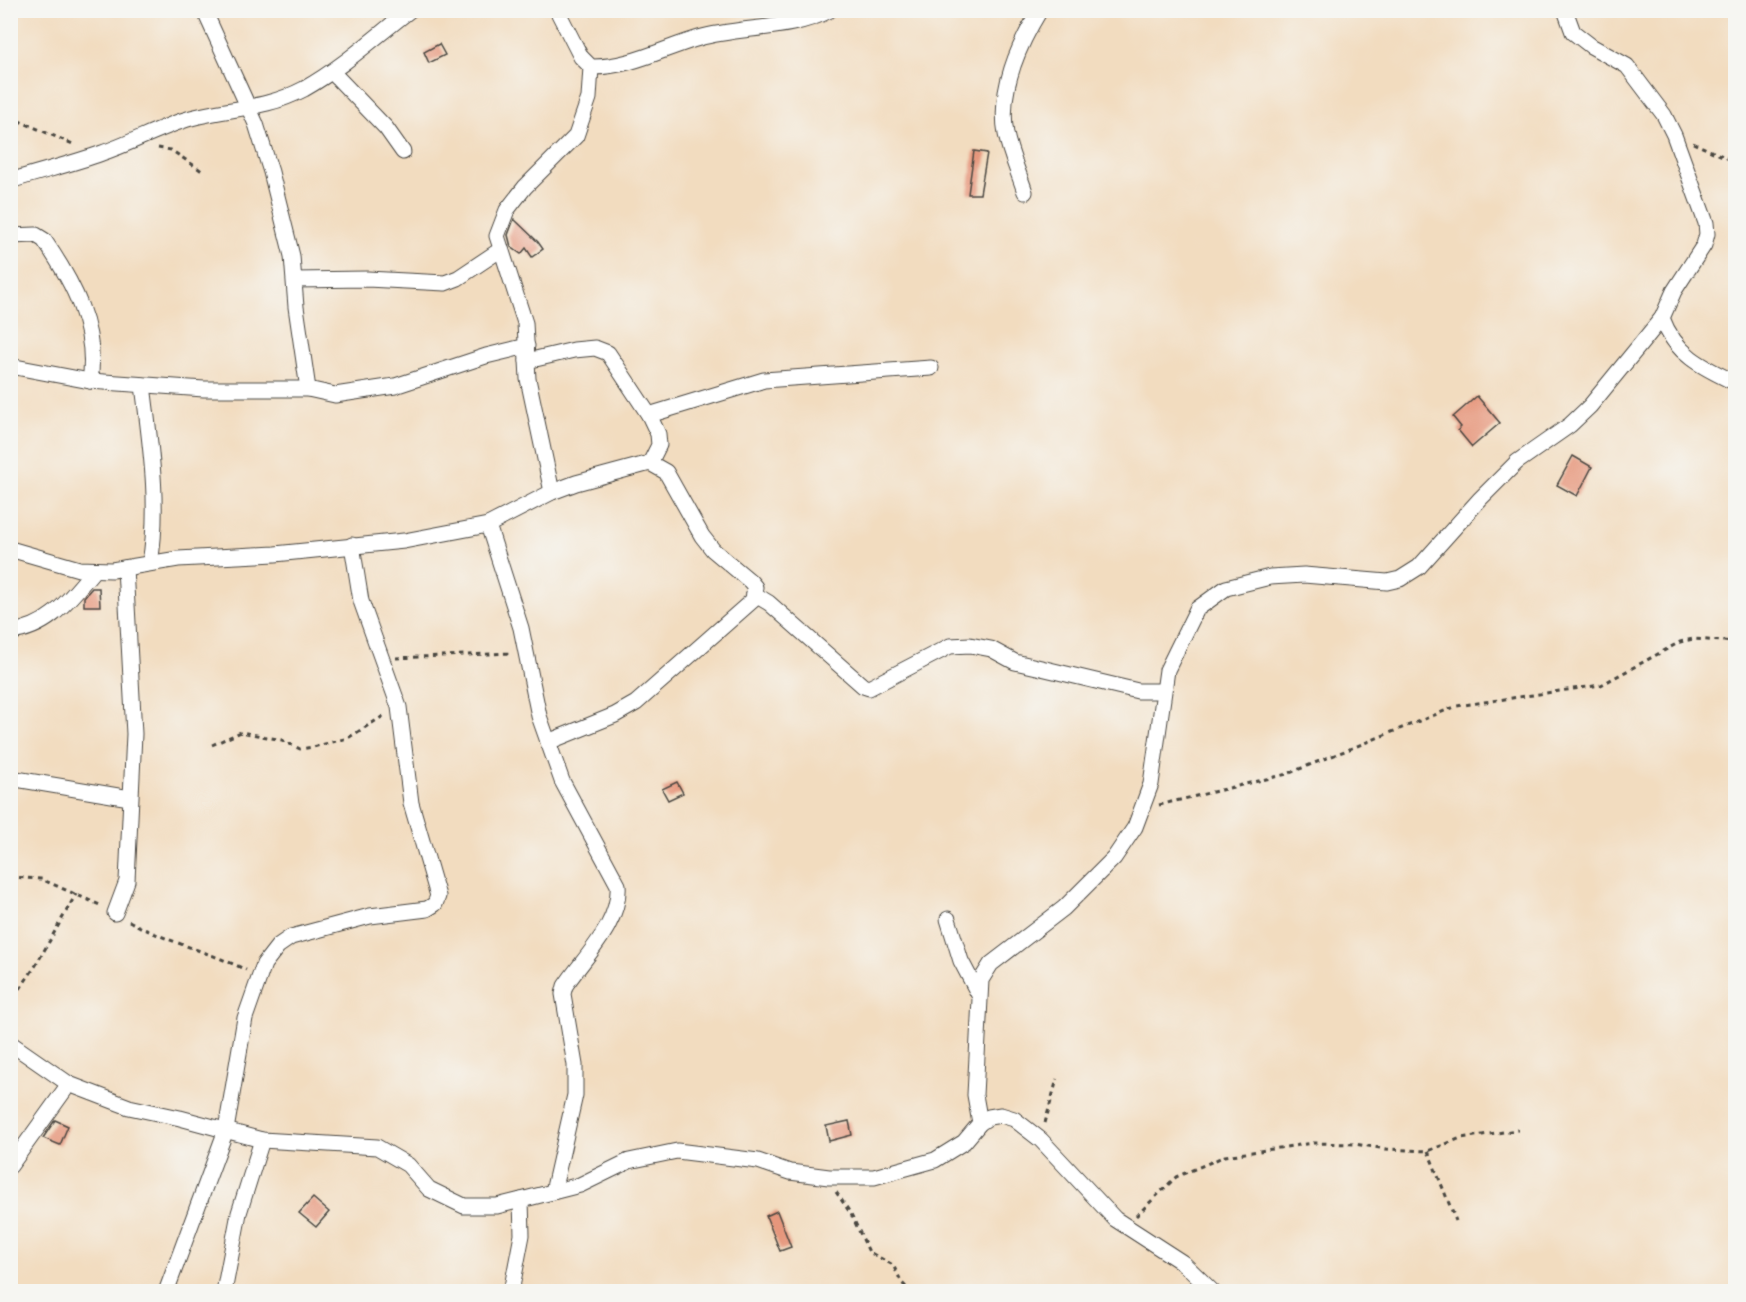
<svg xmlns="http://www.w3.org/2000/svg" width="1746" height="1302" font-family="'Old Standard TT',serif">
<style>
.building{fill:#e6967c}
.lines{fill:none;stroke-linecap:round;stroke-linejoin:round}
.minor-casing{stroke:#494641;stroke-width:17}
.path{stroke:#494641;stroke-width:3;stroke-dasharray:4.5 4.5;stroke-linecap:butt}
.minor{stroke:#fff;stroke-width:15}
</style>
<rect width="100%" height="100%" fill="#f6f6f2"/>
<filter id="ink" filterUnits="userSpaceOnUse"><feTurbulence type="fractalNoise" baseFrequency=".0167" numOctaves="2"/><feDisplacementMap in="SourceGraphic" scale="12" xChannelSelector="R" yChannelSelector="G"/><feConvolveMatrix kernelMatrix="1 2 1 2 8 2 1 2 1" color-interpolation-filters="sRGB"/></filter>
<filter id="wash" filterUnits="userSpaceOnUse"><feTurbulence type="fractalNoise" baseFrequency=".008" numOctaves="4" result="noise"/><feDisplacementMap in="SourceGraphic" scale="24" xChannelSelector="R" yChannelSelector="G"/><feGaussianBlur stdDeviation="1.35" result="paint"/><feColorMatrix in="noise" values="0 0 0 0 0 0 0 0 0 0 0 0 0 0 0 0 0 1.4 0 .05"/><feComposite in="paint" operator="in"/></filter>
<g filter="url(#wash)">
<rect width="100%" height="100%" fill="#f2dcbf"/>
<g id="blocks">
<g class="building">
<polygon points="439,44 445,55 429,63 424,52"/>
<polygon points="974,151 987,153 980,194 968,194"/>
<polygon points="514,219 538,242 543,249 532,257 526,248 521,254 511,247 508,235"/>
<polygon points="1477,396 1500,423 1472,447 1458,430 1461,427 1453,417"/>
<polygon points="1573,456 1592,467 1577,496 1557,485"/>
<polygon points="92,588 99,588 100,606 84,606 84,597"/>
<polygon points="677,782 683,793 668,800 662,789"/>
<polygon points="55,1120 68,1126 60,1145 43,1138"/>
<polygon points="849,1121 852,1135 829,1141 826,1126"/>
<polygon points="313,1198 329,1212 316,1227 299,1213"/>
<polygon points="777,1211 791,1247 780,1251 766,1216"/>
</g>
</g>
</g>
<g filter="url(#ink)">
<use href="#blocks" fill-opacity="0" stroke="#494641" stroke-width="1.5"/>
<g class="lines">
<g class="minor-casing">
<g id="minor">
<polyline points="204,10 256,124 271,172 292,256 296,307 308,389"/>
<path d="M 557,10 L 581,57 L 591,67 C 629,68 664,48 699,38 C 741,26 790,31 830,10"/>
<polyline points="332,72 386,128 403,152"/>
<path d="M 10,181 C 41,171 72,164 102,153 C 132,143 160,127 191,118 C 232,107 264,110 304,89 C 343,67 375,37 410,10"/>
<path d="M 1025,192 C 1019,173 1010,154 1006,134 C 998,90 1018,46 1040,10"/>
<path d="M 10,236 L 36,235 L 44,240 C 73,282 98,329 90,381"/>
<polyline points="295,280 367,279 445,283 458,278 500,250"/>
<path d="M 1662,318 C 1675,354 1702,367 1736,383"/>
<polyline points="527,361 574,350 595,348 608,353 649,415 658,434 659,445 650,463"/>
<polyline points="10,366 90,381 204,389 308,389 335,395 395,386 486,356 527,346"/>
<path d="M 143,385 C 150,443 160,505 150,563"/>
<polyline points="649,415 764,380 931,368"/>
<polyline points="552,492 528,379 525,323 497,236 507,210 525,187 576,136 589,98 591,67"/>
<path d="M 488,525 L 521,628 L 539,716 L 562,781 L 618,885 C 621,923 585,956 565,986 L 563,994 L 575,1065 L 575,1095 L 553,1192"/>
<polyline points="10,549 79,569 112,570 178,559 275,554 404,541 488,525 552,492 576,483 650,463 666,472 702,536 713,550 750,581 755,587 753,600 636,703 615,715 548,742"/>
<polyline points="754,594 769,603 863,686 869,688 950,646 970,645 991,649 1015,662 1037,667 1138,691 1163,691"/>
<path d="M 10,632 C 50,628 70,598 94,570"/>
<polyline points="10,778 130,798"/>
<polyline points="115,913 127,881 134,734 125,568"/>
<polyline points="948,919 961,961 979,995"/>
<polyline points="10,1043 69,1084 129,1107 180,1118 262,1140 377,1147 408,1165 429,1189 464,1206 497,1206 521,1200 580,1185 629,1161 677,1151 758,1161 790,1172 829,1177 874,1177 935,1160 964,1142 980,1123 989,1117 1001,1115 1014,1119 1041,1140 1115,1219 1183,1263 1213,1292"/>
<polyline points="980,1123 975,1095 981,980 991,964 1064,908 1114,858 1135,827 1151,784 1167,670 1197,609 1226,588 1270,577 1304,575 1387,582 1400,579 1419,567 1480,499 1517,462 1570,425 1590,406 1662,318 1674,291 1704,245 1707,234 1706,223 1674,135 1664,115 1627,66 1591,46 1573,32 1565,10"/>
<polyline points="10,1166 69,1084"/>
<polyline points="166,1292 226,1130 245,1018 264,964 278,946 291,937 370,916 427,909 435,904 438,896 411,803 399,707 361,601 352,545"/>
<polyline points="224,1292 239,1213 262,1140"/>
<polyline points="511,1292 522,1235 521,1200"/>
</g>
</g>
<g class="path">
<polyline points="10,117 75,145"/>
<polyline points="1693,143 1736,162"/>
<polyline points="158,148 171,150 202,171"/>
<polyline points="396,658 512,653"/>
<polyline points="212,745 241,732 282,740 300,749 313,747 348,738 385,715"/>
<polyline points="1159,805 1287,774 1457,706 1601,685 1680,642 1693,639 1736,642"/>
<polyline points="10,877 41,879 102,906"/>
<path d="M 129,921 C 166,942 208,951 246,970"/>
<polyline points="10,1004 36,965 76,894"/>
<polyline points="1045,1123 1057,1079"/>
<polyline points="1428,1151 1456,1221"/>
<polyline points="836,1192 851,1214 869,1252 893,1265 902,1283 911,1292"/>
<polyline points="1136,1216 1176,1177 1225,1156 1313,1143 1355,1144 1386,1149 1428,1151 1461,1138 1518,1130"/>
</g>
<use href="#minor" class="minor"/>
</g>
</g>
<rect width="1746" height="1302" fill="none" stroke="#f6f6f2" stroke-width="36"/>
</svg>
